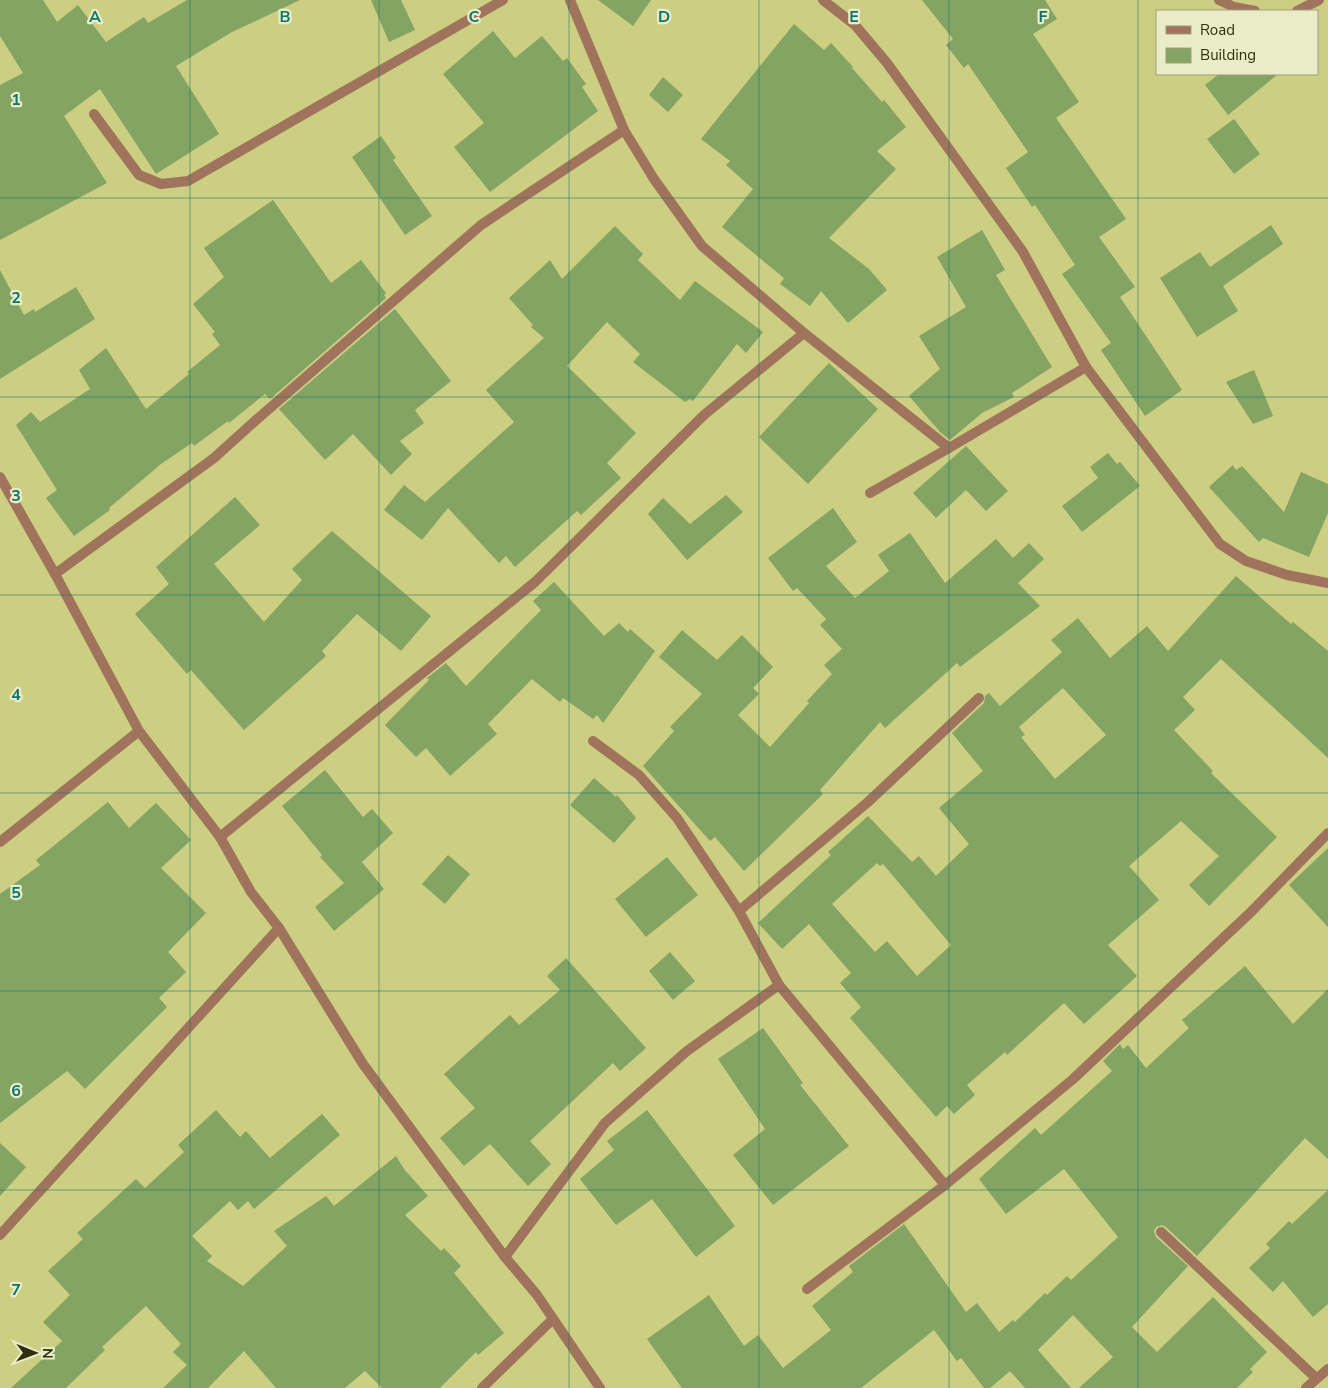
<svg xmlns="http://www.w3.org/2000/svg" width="1328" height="1388" font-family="'Nunito Sans',sans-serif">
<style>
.building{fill:#83a462;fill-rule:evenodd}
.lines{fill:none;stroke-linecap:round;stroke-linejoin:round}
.minor{stroke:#a0745c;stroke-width:10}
.tertiary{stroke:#a0745c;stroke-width:10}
.grid{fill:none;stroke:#0f766e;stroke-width:1;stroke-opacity:0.55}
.grid-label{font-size:16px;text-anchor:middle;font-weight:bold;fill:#0f766e;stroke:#eaecc7;stroke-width:4.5;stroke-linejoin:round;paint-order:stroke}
</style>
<rect width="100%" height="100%" fill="#ccce82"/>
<g class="building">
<polygon points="0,0 43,0 57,22 78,5 106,42 144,17 148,23 187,0 300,0 232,32 176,66 219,134 156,174 100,89 64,116 107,183 0,240 0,85 23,73 0,36"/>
<polygon points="371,0 401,0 415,30 389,42"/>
<polygon points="598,0 651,0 633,26"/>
<polygon points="922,0 1045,0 1057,19 1033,34 1079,102 1056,118 1126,219 1099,237 1135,287 1120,297 1182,390 1145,416 1101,350 1111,343 1062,274 1075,265 1035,205 1032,207 1006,168 1028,152 968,64 964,68 946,45 953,39"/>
<polygon points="794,24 824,50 831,43 853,67 852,68 882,102 884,100 906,127 877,151 896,169 829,238 869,269 887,290 848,323 821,291 810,306 780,284 784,278 722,227 753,189 726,165 730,161 701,139"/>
<polygon points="493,31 515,58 542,36 563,61 567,58 586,84 582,87 598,111 490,192 454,147 484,123 443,74"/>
<polygon points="1219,74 1278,74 1228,115 1205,85"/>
<polygon points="663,77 683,95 668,112 649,95"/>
<polygon points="1234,119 1260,154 1234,174 1207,139"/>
<polygon points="381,136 396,158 393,160 432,216 405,235 352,157"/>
<polygon points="273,200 331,283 361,260 386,293 384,295 386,298 270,399 265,394 229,423 228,421 194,446 192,443 161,464 109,508 110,510 74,536 46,498 57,490 16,425 31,412 40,422 90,389 79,370 106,348 146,409 189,374 187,372 220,345 212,334 215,332 193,304 224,277 204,248"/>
<polygon points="1271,225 1283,244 1223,286 1238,311 1197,337 1160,278 1200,252 1210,267"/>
<polygon points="615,226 643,254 638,260 680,300 695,281 763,332 746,353 737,344 693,401 690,399 685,402 633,362 640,354 607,322 567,366 636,433 607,463 621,478 581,515 577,511 515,567 506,556 499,563 448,508 422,540 384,510 404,485 425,502 514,422 486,390 544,338 531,327 533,325 509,298 550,260 562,279"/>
<polygon points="982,230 1005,270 996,275 1052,367 1012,393 1014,397 982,413 950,440 940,432 909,396 940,369 919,336 966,307 937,257"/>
<polygon points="0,270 24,315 34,309 35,312 76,287 95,319 0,379"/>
<polygon points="395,309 451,381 415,410 424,423 400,441 412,454 391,475 353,434 325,460 279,409"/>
<polygon points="829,363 878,409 808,484 759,437"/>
<polygon points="1254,370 1273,416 1253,424 1226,382"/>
<polygon points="966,446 1008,491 986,511 966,490 936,518 913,493"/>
<polygon points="1108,453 1117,464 1120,462 1140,486 1082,532 1062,506 1098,478 1090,467"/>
<polygon points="1233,465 1236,470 1242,466 1284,512 1301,472 1328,484 1328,513 1309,557 1263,538 1259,542 1209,487"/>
<polygon points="726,495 743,512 687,560 648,514 663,498 690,524"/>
<polygon points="235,497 260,525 214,564 264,622 302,580 292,569 332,531 431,616 401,651 357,614 322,651 326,656 244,730 191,670 187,674 135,614 169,584 156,567"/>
<polygon points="833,508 857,542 826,566 855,598 889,571 878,555 910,533 945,583 996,539 1013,558 1029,543 1044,559 1018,583 1040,606 960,667 957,663 885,728 880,722 820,790 823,794 744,871 715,837 710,841 643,766 674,731 670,727 702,694 659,657 682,630 717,660 742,635 773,667 753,688 759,694 738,715 770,747 809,703 807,701 832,674 824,665 842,649 820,625 826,619 797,588 793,591 768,558"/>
<path d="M 1236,576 L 1291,624 L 1293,622 L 1328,651 L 1328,758 L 1221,659 L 1183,697 L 1195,710 L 1174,730 L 1213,771 L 1211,773 L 1277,837 L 1209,906 L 1189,885 L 1219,856 L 1181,821 L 1129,866 L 1159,900 L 1108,945 L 1137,976 L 1084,1024 L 1064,1003 L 1007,1055 L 1005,1052 L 967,1085 L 975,1095 L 954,1114 L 947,1106 L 936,1117 L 850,1018 L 861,1007 L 840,983 L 851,973 L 809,924 L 782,949 L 758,923 L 831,855 L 828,852 L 868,816 L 912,862 L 919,856 L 936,876 L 969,844 L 939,808 L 983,771 L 952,733 L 984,703 L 985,696 L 989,693 L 1000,706 L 1062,652 L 1051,640 L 1078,618 L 1110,658 L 1147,626 L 1168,651 ZM 1063,688 L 1106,735 L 1055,779 L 1021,737 L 1025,735 L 1019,727 ZM 877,863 L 880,866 L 883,864 L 951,945 L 917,976 L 887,941 L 875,952 L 832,904 Z"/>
<polygon points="554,582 604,636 619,623 628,632 630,629 655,651 603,723 597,715 593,719 563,698 560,702 532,679 488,724 497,734 450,776 426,748 416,757 385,725 429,680 427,678 446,663 466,686 541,610 533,601"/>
<polygon points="325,770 363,817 372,809 393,833 362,862 384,889 334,931 315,907 344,883 320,857 322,855 282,806"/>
<polygon points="594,778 616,797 617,795 636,818 614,843 570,805"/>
<polygon points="108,802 129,828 156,803 191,840 161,868 206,913 168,952 186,972 159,998 167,1007 85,1089 67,1071 0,1123 0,894 40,865 36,860"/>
<polygon points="1328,848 1328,927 1289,885"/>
<polygon points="448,855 470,874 445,904 422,884"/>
<polygon points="667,857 698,895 646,937 615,899"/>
<polygon points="670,952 695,981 673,1000 649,971"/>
<polygon points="566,958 646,1048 620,1071 613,1063 530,1141 551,1164 528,1186 490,1144 464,1166 440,1138 475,1108 444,1074 510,1015 519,1025 560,990 547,976"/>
<polygon points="1245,966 1293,1024 1328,989 1328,1159 1305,1138 1197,1256 1166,1227 1162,1225 1156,1227 1154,1231 1156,1237 1188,1266 1132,1327 1157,1352 1213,1297 1267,1352 1250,1369 1253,1372 1237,1388 1079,1388 1113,1357 1073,1315 1038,1350 1071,1388 1025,1388 1010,1371 990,1388 984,1388 961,1358 957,1361 934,1330 861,1388 682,1388 647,1339 709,1295 744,1346 758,1335 783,1368 831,1330 812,1306 853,1272 849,1266 904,1224 966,1312 977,1303 999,1332 1013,1320 1015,1322 1045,1293 1047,1295 1067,1276 1071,1280 1118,1237 1064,1169 1006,1214 979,1179 1035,1128 1041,1135 1112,1071 1103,1061 1120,1044 1123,1049 1128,1045 1146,1068 1189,1028 1182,1020"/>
<polygon points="763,1028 803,1083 800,1085 849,1146 773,1205 733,1155 765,1129 718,1059"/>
<polygon points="216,1110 240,1137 246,1131 270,1158 322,1114 340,1135 254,1209 248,1201 238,1210 230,1201 192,1236 212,1256 207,1261 243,1286 287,1246 274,1231 326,1196 334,1206 396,1156 404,1169 428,1196 405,1215 441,1251 444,1248 461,1266 454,1273 504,1333 478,1355 476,1352 440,1388 382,1388 365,1371 345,1388 276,1388 244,1351 208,1388 163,1388 187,1365 173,1352 181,1344 146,1306 102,1347 105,1350 66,1388 11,1388 62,1341 43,1322 70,1295 48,1271 83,1239 77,1233 136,1179 145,1188 184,1152 178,1145"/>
<polygon points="647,1110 735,1226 696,1257 652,1199 616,1225 580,1179 614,1150 607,1141"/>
<polygon points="0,1143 26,1167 0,1196"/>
<polygon points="1328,1190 1328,1304 1313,1317 1283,1281 1273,1292 1249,1268 1270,1248 1266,1244 1289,1221 1292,1224"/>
</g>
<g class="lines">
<g class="minor">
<polyline points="570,0 624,130 654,179 702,246 804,333 949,448"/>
<polyline points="823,0 855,25 887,63 1023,252 1086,367 1220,544 1246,561 1287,575 1328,583"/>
<polyline points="1219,0 1234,7 1255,11"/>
<polyline points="1297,11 1319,0"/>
<polyline points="94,114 139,175 161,184 188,181 503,0"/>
<polyline points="0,477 55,574 139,731 220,837 251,892 279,928 363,1064 505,1257 537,1295 600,1388"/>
<polyline points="55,574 214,458 255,421 481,225 624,130"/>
<polyline points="593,741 639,775 677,818 739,911 779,985 945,1185"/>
<polyline points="220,837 535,582 704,415 804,333"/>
<polyline points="0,842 139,731"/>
<polyline points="739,911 868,802 979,698"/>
<polyline points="1161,1232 1316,1378"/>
<polyline points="0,1235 279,928"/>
<polyline points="505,1257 605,1123 687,1051 779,985"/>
<polyline points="807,1289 945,1185 1072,1080 1251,912 1328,833"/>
<polyline points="482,1388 553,1319"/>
<polyline points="1306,1388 1328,1369"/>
</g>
<polyline class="tertiary" points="870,493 949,448 1086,367"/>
</g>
<path class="grid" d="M 190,0 L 190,1388M 379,0 L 379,1388M 569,0 L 569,1388M 759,0 L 759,1388M 949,0 L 949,1388M 1138,0 L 1138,1388M 0,198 L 1328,198M 0,397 L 1328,397M 0,595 L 1328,595M 0,793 L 1328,793M 0,991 L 1328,991M 0,1190 L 1328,1190"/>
<g class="grid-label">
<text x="95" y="22">A</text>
<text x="285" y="22">B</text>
<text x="474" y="22">C</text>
<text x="664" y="22">D</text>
<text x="854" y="22">E</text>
<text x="1043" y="22">F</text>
<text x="16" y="105">1</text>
<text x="16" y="303">2</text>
<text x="16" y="501">3</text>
<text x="16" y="700">4</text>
<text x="16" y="898">5</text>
<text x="16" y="1096">6</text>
<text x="16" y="1295">7</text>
</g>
<rect x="1156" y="10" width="162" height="65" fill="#eaecc7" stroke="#9fa07e"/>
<rect x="1166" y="26" width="25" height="8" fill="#a0745c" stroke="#9fa07e"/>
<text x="1200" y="35" font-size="15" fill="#2f2f10">Road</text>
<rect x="1166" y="48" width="25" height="15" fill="#83a462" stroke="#9fa07e"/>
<text x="1200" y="60" font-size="15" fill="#2f2f10">Building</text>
<g transform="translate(35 1353) rotate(91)" stroke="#eaecc7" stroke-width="4" paint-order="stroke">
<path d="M0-4L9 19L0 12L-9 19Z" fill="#2f2f10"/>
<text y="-8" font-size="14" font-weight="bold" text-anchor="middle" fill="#2f2f10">N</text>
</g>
</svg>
